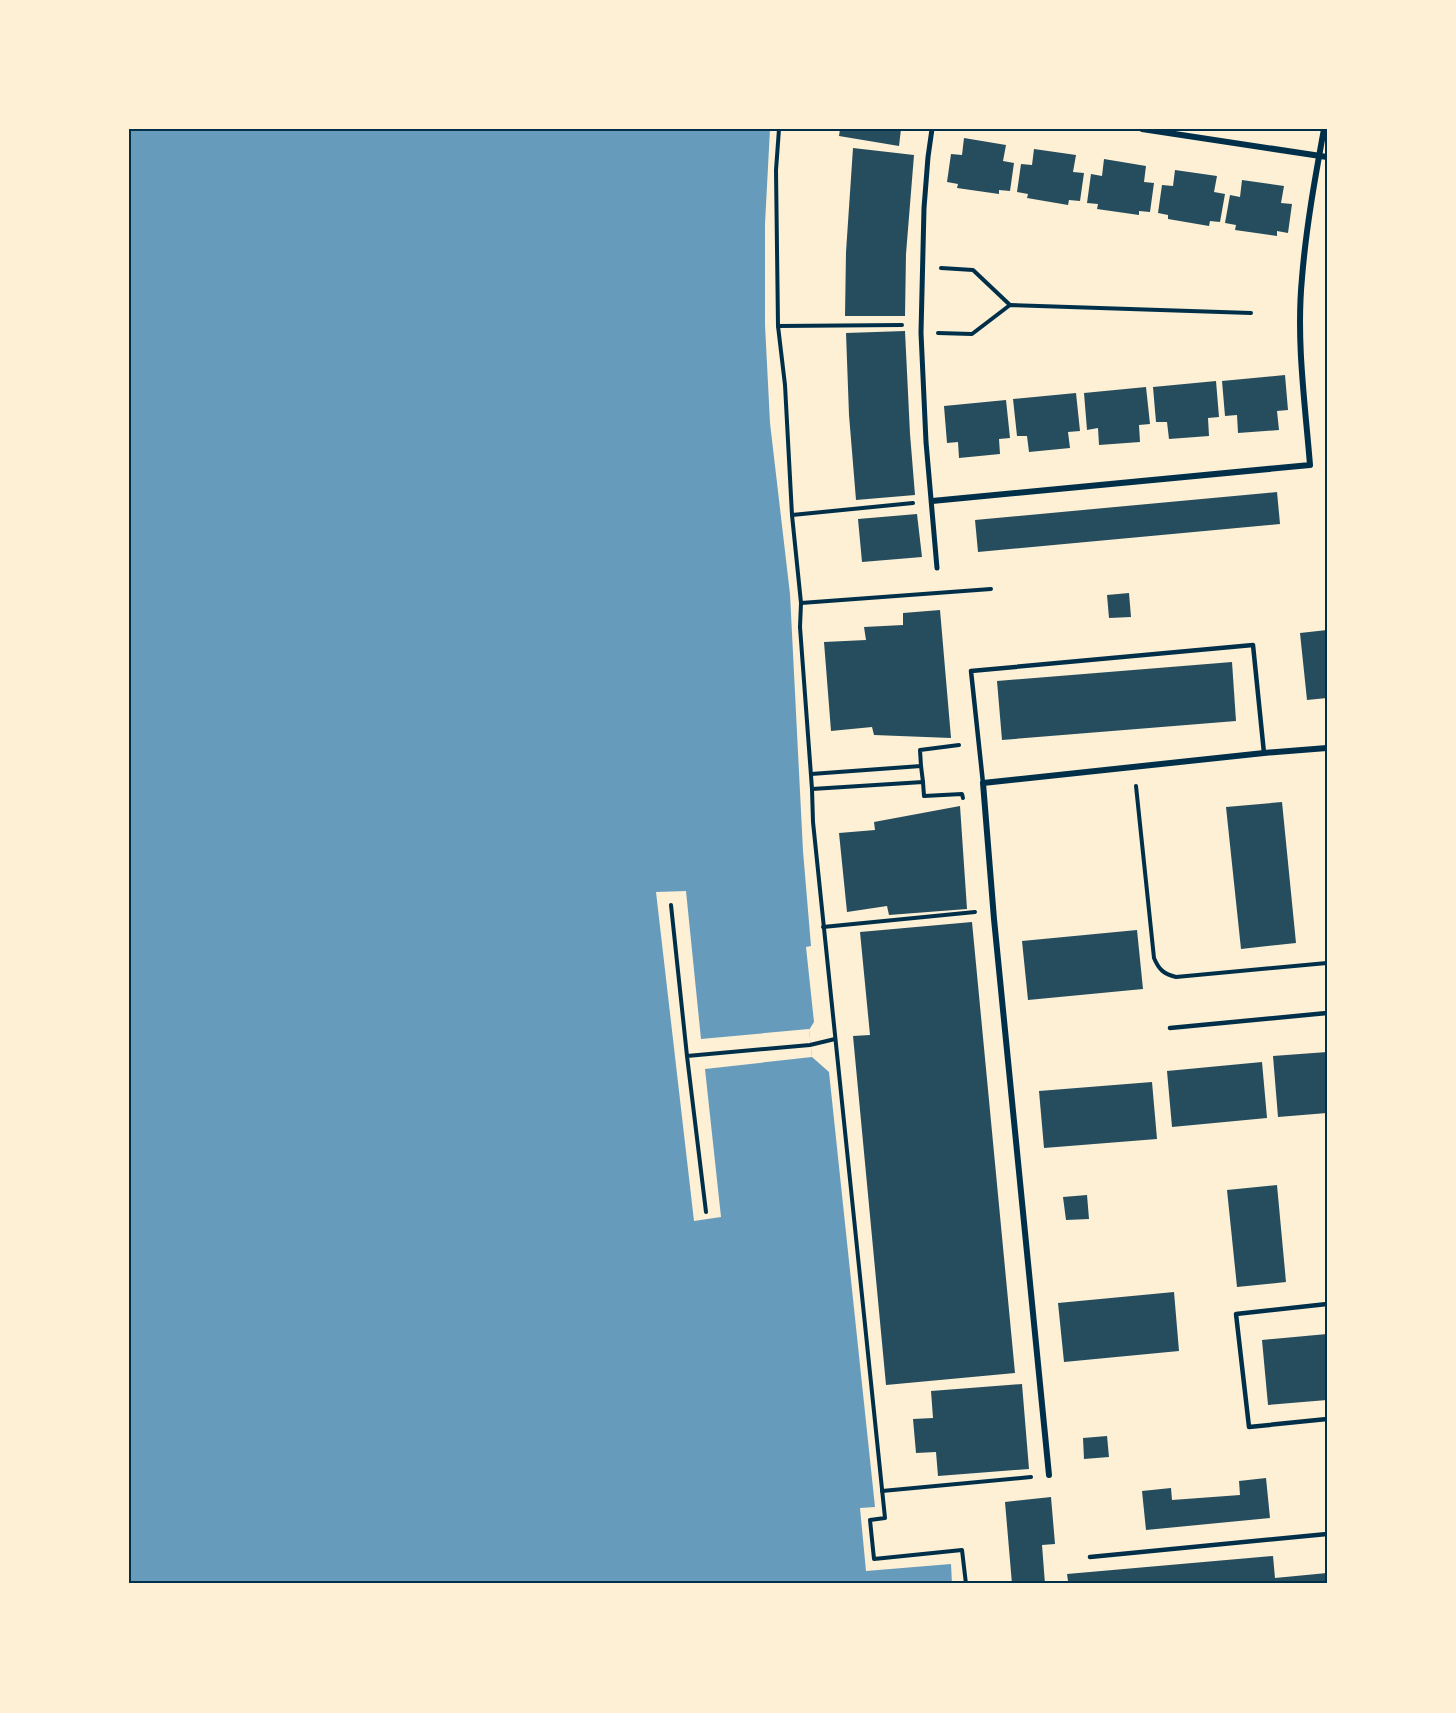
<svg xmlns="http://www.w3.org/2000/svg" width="1456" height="1713" font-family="'DM Sans',sans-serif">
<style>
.water{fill:#669bbc}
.pier{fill:#fdf0d5}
.building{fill:#264d5e}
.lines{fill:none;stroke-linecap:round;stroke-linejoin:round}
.path{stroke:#003049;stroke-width:4}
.service{stroke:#003049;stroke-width:4.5}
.pedestrian{stroke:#003049;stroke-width:5}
.minor{stroke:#003049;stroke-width:6}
.neatline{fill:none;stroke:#003049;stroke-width:2}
</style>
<rect width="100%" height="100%" fill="#fdf0d5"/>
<polygon class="water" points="129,129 770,129 765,224 765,325 770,423 790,594 803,851 811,946 806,947 814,1022 809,1030 812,1057 829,1072 875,1507 860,1508 866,1571 951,1564 952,1584 129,1584"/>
<polygon class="pier" points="686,891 701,1039 809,1029 812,1057 705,1069 721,1217 694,1221 656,892"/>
<g class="building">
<polygon points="840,129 901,129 899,146 839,136"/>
<polygon points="964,138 1006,145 1003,161 1014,163 1010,191 999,190 999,194 957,188 958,184 947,182 951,154 962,155"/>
<polygon points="853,148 914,155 906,254 905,316 845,316 846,252"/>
<polygon points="1034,149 1076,155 1073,172 1084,173 1080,201 1069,200 1068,205 1027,198 1028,194 1017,192 1021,164 1032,165"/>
<polygon points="1104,159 1146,166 1144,182 1154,183 1150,212 1139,211 1139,215 1097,209 1098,204 1087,203 1091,174 1102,176"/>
<polygon points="1175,170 1217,176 1214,192 1225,194 1220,222 1210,221 1209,226 1168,219 1168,215 1158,213 1162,185 1173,186"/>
<polygon points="1242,180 1284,186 1281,203 1292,204 1288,233 1277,231 1277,236 1235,230 1236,225 1225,223 1230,195 1240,197"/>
<polygon points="905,331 910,434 915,495 856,500 849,415 846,333"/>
<polygon points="1285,375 1288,410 1277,411 1279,430 1238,433 1237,415 1225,416 1222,381"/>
<polygon points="1216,381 1219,417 1208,418 1209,436 1169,439 1167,422 1156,422 1153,387"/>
<polygon points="1146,387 1150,424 1139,425 1140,442 1099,445 1098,428 1087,430 1084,393"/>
<polygon points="1076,393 1080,431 1068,432 1070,448 1029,452 1027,436 1017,436 1013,399"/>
<polygon points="1006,400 1010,438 999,439 1000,454 959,458 958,442 947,443 944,406"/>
<polygon points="1277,492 1280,524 978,552 975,520"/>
<polygon points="917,514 922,557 862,562 858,519"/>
<polygon points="1129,593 1131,617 1109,618 1107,595"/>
<polygon points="940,610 951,738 874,735 872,727 831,731 824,642 866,640 864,627 903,625 903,613"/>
<polygon points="1327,630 1327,698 1307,700 1300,633"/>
<polygon points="1232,662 1236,721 1002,740 997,681"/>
<polygon points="1282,802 1296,943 1241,949 1226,807"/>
<polygon points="960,806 967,909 889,915 887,906 847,912 839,833 875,830 874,822"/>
<polygon points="972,922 1015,1373 886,1385 853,1036 870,1035 860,932"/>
<polygon points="1137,930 1143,989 1028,1000 1022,941"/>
<polygon points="1327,1052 1327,1113 1278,1117 1273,1056"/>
<polygon points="1262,1062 1267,1118 1172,1127 1167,1071"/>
<polygon points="1152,1082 1157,1139 1044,1148 1039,1091"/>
<polygon points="1277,1185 1286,1282 1237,1287 1227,1190"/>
<polygon points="1087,1195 1089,1219 1066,1220 1063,1197"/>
<polygon points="1174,1292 1179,1351 1064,1362 1058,1303"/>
<polygon points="1327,1334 1327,1400 1268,1405 1262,1340"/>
<polygon points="1022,1384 1029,1469 938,1476 936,1452 916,1453 913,1419 933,1418 931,1391"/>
<polygon points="1107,1436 1109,1457 1084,1459 1083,1438"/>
<polygon points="1266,1478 1270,1518 1146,1530 1142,1491 1171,1488 1172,1500 1240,1495 1239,1481"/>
<polygon points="1051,1497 1055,1544 1042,1545 1045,1584 1012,1584 1005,1502"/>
<polygon points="1273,1556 1275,1578 1327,1573 1327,1584 1058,1584 1058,1582 1068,1581 1067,1574"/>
</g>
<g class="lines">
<g class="path">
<polyline points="779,129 776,170 778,326 785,385 792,515 801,603 800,627 812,789 813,822 885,1518 870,1520 874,1559 962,1550 966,1584"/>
<polyline points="941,268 973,270 1010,305"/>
<polyline points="778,326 902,325"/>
<polyline points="938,333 972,334 1010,305 1251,313"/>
<polyline points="792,515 913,503"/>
<polyline points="801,603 991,589"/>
<polyline points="921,766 923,782"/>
<polyline points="811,774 921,766 920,750 959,745"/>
<path d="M 1136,786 L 1154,958 C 1159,970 1164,974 1176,977 L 1327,963"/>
<polyline points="812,789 923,782 924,796 962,794 963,798"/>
<polyline points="671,905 687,1056"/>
<polyline points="823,927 975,912"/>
<polyline points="706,1212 687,1056 810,1045 835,1039"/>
<polyline points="882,1491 1031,1477"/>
</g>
<g class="service">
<polyline points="983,783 971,671 1253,645 1264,753"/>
<polyline points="1170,1028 1327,1013"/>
<polyline points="1327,1304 1236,1314 1249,1427 1327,1419"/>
<polyline points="1090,1557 1327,1534"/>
</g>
<polyline class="pedestrian" points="932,129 928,157 924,208 921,333 926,442 937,568"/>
<g class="minor">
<polyline points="1142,129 1327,157"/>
<path d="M 932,501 L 1310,465 C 1305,403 1296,340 1302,278 C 1306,228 1315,178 1324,129"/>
<polyline points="1049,1475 994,919 983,783 1264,753 1327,748"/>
</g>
</g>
<rect width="1456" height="1713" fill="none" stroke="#fdf0d5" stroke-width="261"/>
<rect x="130" y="130" width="1196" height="1452" class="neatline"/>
</svg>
